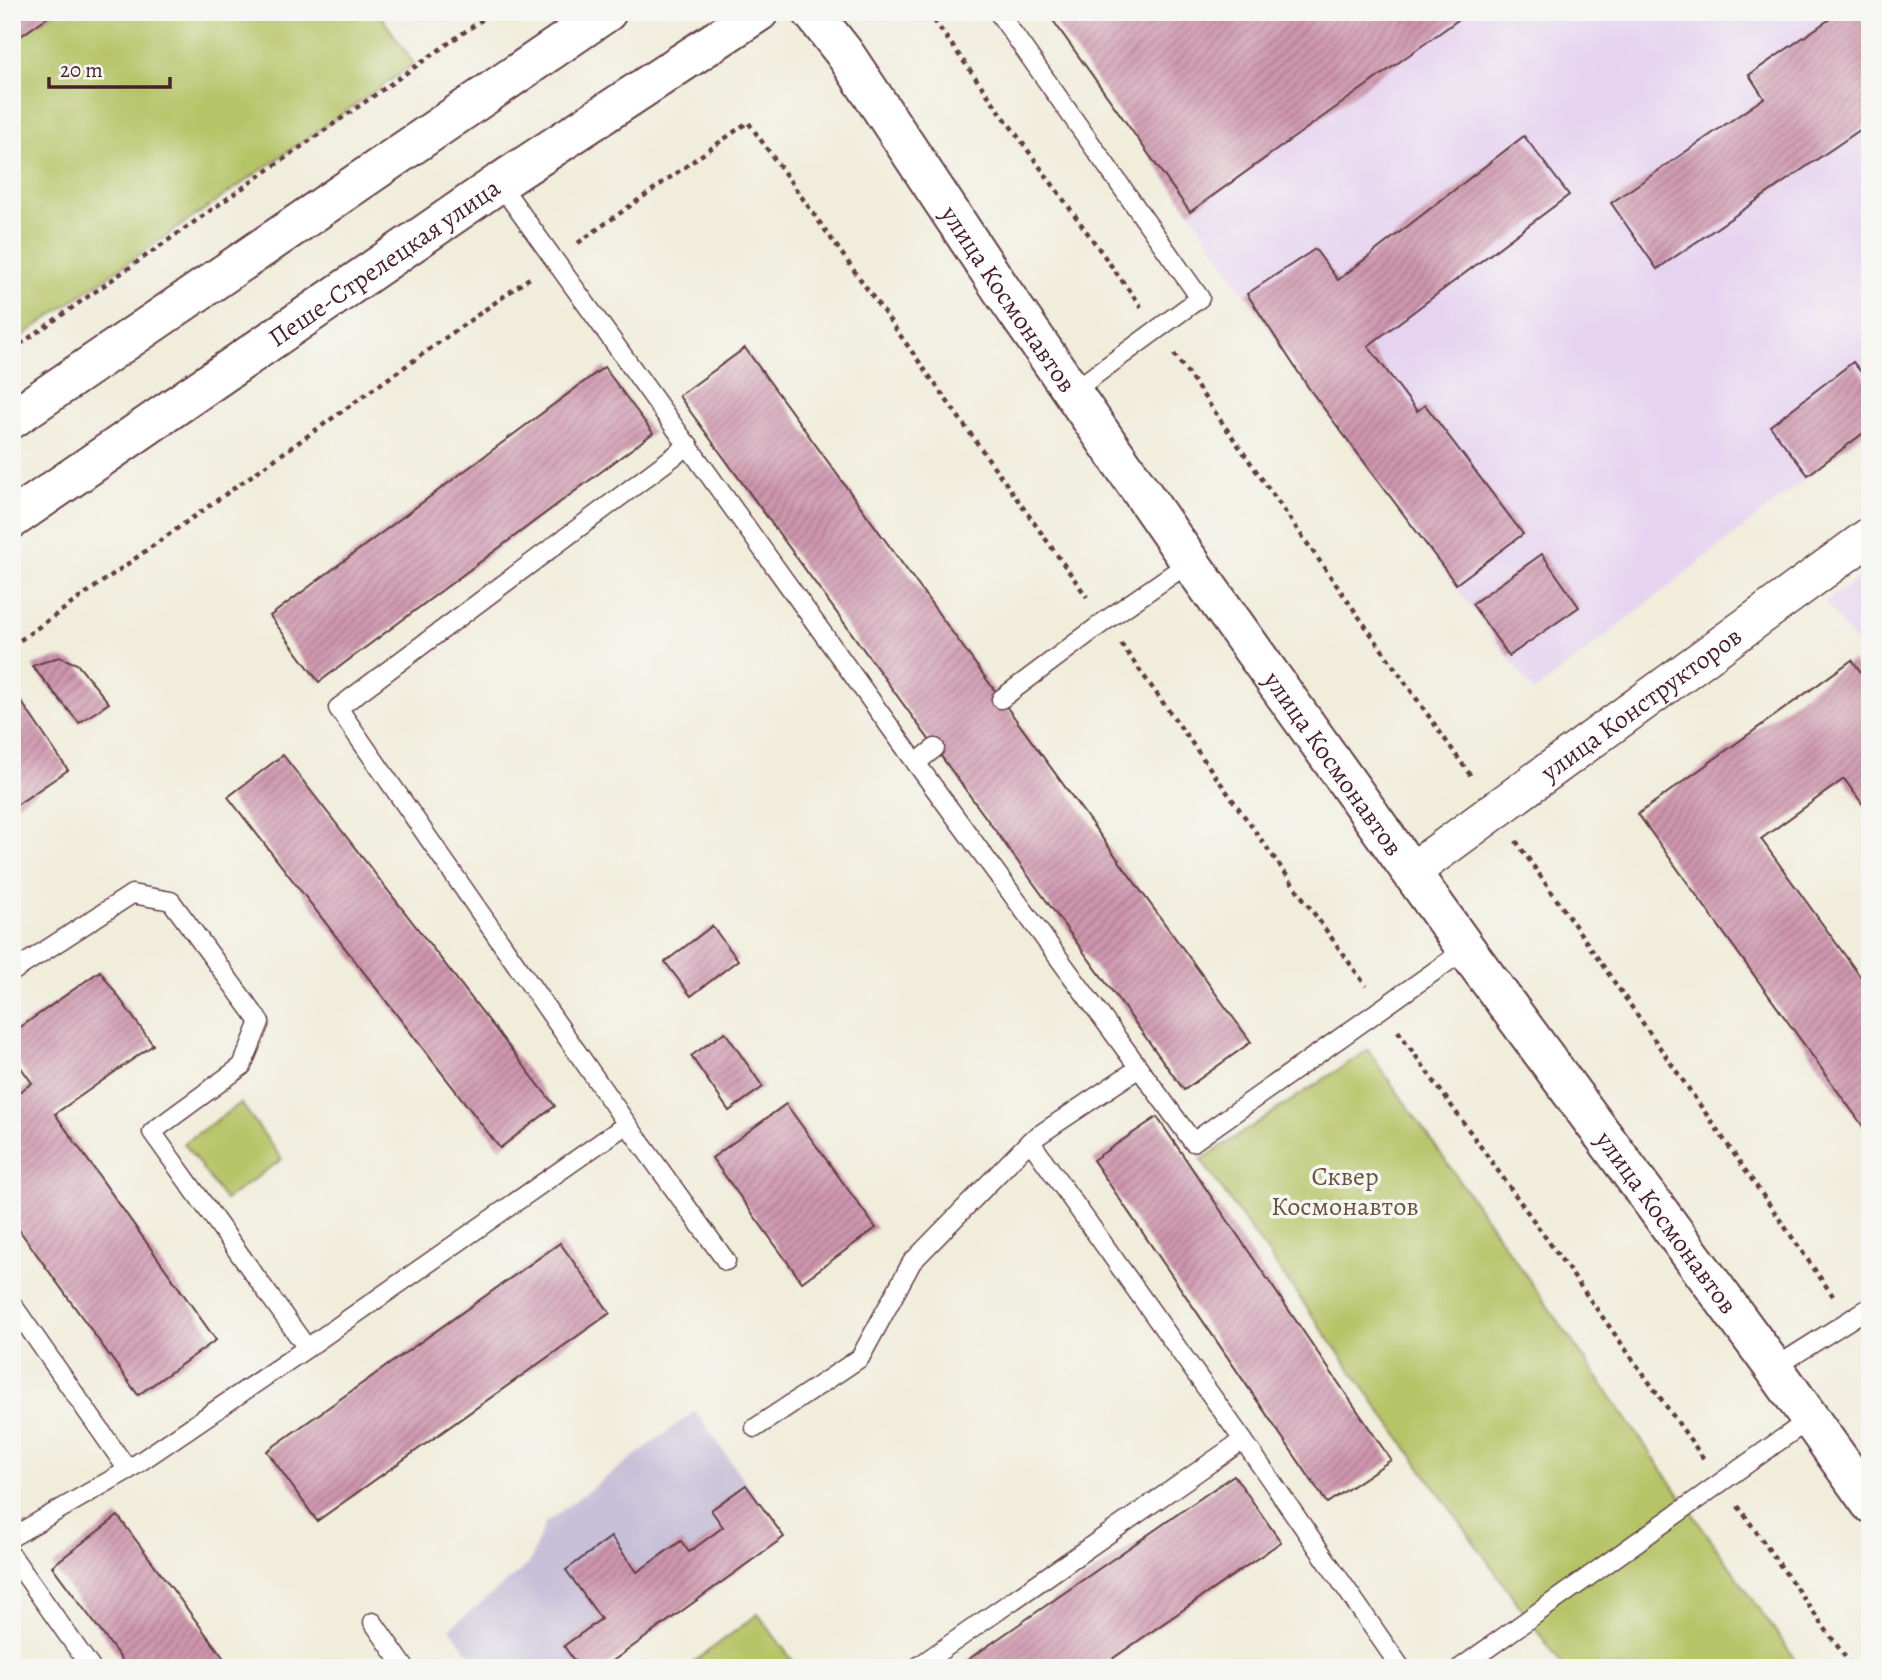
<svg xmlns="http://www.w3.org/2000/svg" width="1882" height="1680" font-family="Alegreya,serif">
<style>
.built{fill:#e6d3f0}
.industrial{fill:#c8c0d8}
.green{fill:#b6c467;stroke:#807249;stroke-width:2}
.building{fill:url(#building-hatch)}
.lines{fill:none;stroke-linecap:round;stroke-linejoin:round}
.lane-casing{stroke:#633e45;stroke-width:21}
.street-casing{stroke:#633e45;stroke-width:40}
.secondary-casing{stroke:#633e45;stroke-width:42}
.path{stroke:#633e45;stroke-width:4.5;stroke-dasharray:5 5;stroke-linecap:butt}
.lane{stroke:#fff;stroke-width:18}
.street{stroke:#fff;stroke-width:37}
.secondary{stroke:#fff;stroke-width:38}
.labels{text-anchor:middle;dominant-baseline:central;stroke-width:7;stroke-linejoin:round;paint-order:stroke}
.street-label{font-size:26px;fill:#4a1f2b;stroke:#f6f6f2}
.park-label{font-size:26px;fill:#6a513d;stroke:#f6f6f2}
</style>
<defs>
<pattern id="building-hatch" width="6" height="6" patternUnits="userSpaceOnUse" patternTransform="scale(1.75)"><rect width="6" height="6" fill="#ce96ad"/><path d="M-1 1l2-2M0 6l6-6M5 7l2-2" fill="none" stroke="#a97a8d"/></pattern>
</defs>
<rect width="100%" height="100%" fill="#f6f6f2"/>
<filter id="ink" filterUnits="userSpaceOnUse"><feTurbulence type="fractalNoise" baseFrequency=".0143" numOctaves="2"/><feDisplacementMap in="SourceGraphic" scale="14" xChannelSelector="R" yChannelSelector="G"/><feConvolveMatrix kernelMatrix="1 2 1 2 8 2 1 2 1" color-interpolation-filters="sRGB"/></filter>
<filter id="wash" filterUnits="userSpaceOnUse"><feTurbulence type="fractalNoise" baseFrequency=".00686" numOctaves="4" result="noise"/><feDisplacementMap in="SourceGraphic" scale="28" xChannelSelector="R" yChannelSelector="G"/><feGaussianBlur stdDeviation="1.57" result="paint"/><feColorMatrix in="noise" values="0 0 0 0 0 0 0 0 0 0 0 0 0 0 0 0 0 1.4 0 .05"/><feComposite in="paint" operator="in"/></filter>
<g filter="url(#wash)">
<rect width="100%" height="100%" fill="#f0eddb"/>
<g class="built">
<polygon points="1047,12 1870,12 1870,428 1534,692 1310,390 1190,212"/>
<polygon points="1870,570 1870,662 1825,602"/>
</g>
<polygon class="industrial" points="695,1411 784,1537 603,1668 480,1668 450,1628 529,1564 545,1523"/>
<g class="green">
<polygon points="55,12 378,12 414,64 12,343 12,42"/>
<polygon points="1368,1050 1801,1668 1564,1668 1201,1160"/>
<polygon points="241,1103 282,1159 225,1200 184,1143"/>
<polygon points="758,1614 798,1668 686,1668"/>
</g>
<g id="blocks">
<g class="building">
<polygon points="12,12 55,12 12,42"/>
<polygon points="1047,12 1469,12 1190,212"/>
<polygon points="1840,12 1870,12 1870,123 1657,269 1611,203 1764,98 1749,75"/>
<polygon points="1524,136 1569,195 1368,346 1417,411 1425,405 1523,534 1456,584 1310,390 1247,294 1315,249 1338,280"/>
<polygon points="745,348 1251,1042 1184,1090 679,396"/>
<polygon points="1853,362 1870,383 1870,428 1808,475 1770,426"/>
<polygon points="604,367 653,433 319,682 270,616"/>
<polygon points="1542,554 1579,607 1509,656 1472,604"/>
<polygon points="59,657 77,664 109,703 79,723 32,666"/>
<polygon points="1852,660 1870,685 1870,814 1844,779 1761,839 1870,990 1870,1136 1638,814"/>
<polygon points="12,688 68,770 12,808"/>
<polygon points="283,755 555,1106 500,1148 228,797"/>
<polygon points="712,926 738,960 691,996 665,962"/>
<polygon points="100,971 153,1045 55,1114 216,1340 138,1395 12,1220 12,1097 32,1083 12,1055 12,1033"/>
<polygon points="725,1032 763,1087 729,1111 691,1056"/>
<polygon points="786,1104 876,1228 802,1282 712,1158"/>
<polygon points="1157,1117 1391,1460 1327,1503 1093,1160"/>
<polygon points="560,1243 610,1313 317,1521 267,1451"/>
<polygon points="1234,1475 1281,1542 1099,1668 956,1668"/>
<polygon points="746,1485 784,1537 603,1668 579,1668 564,1646 601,1619 566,1570 611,1537 637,1572 681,1541 689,1552 723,1527 711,1510"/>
<polygon points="118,1516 231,1668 128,1668 52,1566"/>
</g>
</g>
</g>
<g filter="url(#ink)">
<use href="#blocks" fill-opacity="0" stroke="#633e45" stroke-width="2"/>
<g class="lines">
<g class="lane-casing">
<g id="lane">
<polyline points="998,12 1200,298 1072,392"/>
<polyline points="499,183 916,763 1139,1068"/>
<polyline points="689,445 338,708 627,1124 726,1261"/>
<polyline points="1001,699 1105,621 1190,562"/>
<polyline points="916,763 935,748"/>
<polyline points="12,972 132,894 171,901 260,1022 242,1066 152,1132 307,1348"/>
<polyline points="1030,1141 1243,1440 1401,1668"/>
<polyline points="12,1304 128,1470"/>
<polyline points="1774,1368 1870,1307"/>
<polyline points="755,1428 860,1358 912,1262 1030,1141 1139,1068 1193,1142 1466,949"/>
<polyline points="12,1537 128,1470 307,1348 627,1124"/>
<polyline points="12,1556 91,1668"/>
<polyline points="373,1622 405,1668"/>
<polyline points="916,1668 1243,1440"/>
<polyline points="1460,1668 1810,1419"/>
</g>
</g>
<g class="street-casing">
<g id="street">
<path id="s1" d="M 1411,872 L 1870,536"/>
</g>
</g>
<g class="secondary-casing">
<g id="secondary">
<path id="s2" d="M 812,12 L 845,54 L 1003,292 L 1190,562 L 1466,949 L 1774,1368 L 1870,1503"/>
<polyline points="12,419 607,12"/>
<path id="s3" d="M 12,519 L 499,183 L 759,12"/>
</g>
</g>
<g class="path">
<polyline points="928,12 1141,307"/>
<polyline points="578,243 748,122 1087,597"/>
<polyline points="12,350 493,12"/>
<polyline points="1174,354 1473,779"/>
<polyline points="1121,644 1366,986"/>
<polyline points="12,646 531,277"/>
<polyline points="1516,841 1833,1296"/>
<polyline points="1398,1031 1704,1459"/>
<polyline points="1738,1506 1853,1668"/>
</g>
<use href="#lane" class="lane"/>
<use href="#street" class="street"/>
<use href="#secondary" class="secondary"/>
</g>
</g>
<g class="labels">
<g class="street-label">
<text stroke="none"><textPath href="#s3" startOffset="452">Пеше-Стрелецкая улица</textPath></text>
<text stroke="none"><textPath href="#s2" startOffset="348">улица Космонавтов</textPath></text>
<text stroke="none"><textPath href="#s1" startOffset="285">улица Конструкторов</textPath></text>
<text stroke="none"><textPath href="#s2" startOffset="915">улица Космонавтов</textPath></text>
<text stroke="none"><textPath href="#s2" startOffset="1482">улица Космонавтов</textPath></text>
</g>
<g class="park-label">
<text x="1345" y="1176">Сквер<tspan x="1345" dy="30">Космонавтов</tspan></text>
</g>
</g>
<rect width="1882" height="1680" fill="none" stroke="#f6f6f2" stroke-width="42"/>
<path d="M49 77v10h121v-10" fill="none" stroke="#4a1f2b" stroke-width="3.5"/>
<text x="60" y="77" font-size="21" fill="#4a1f2b" stroke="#f6f6f2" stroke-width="5" paint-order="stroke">20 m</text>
</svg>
